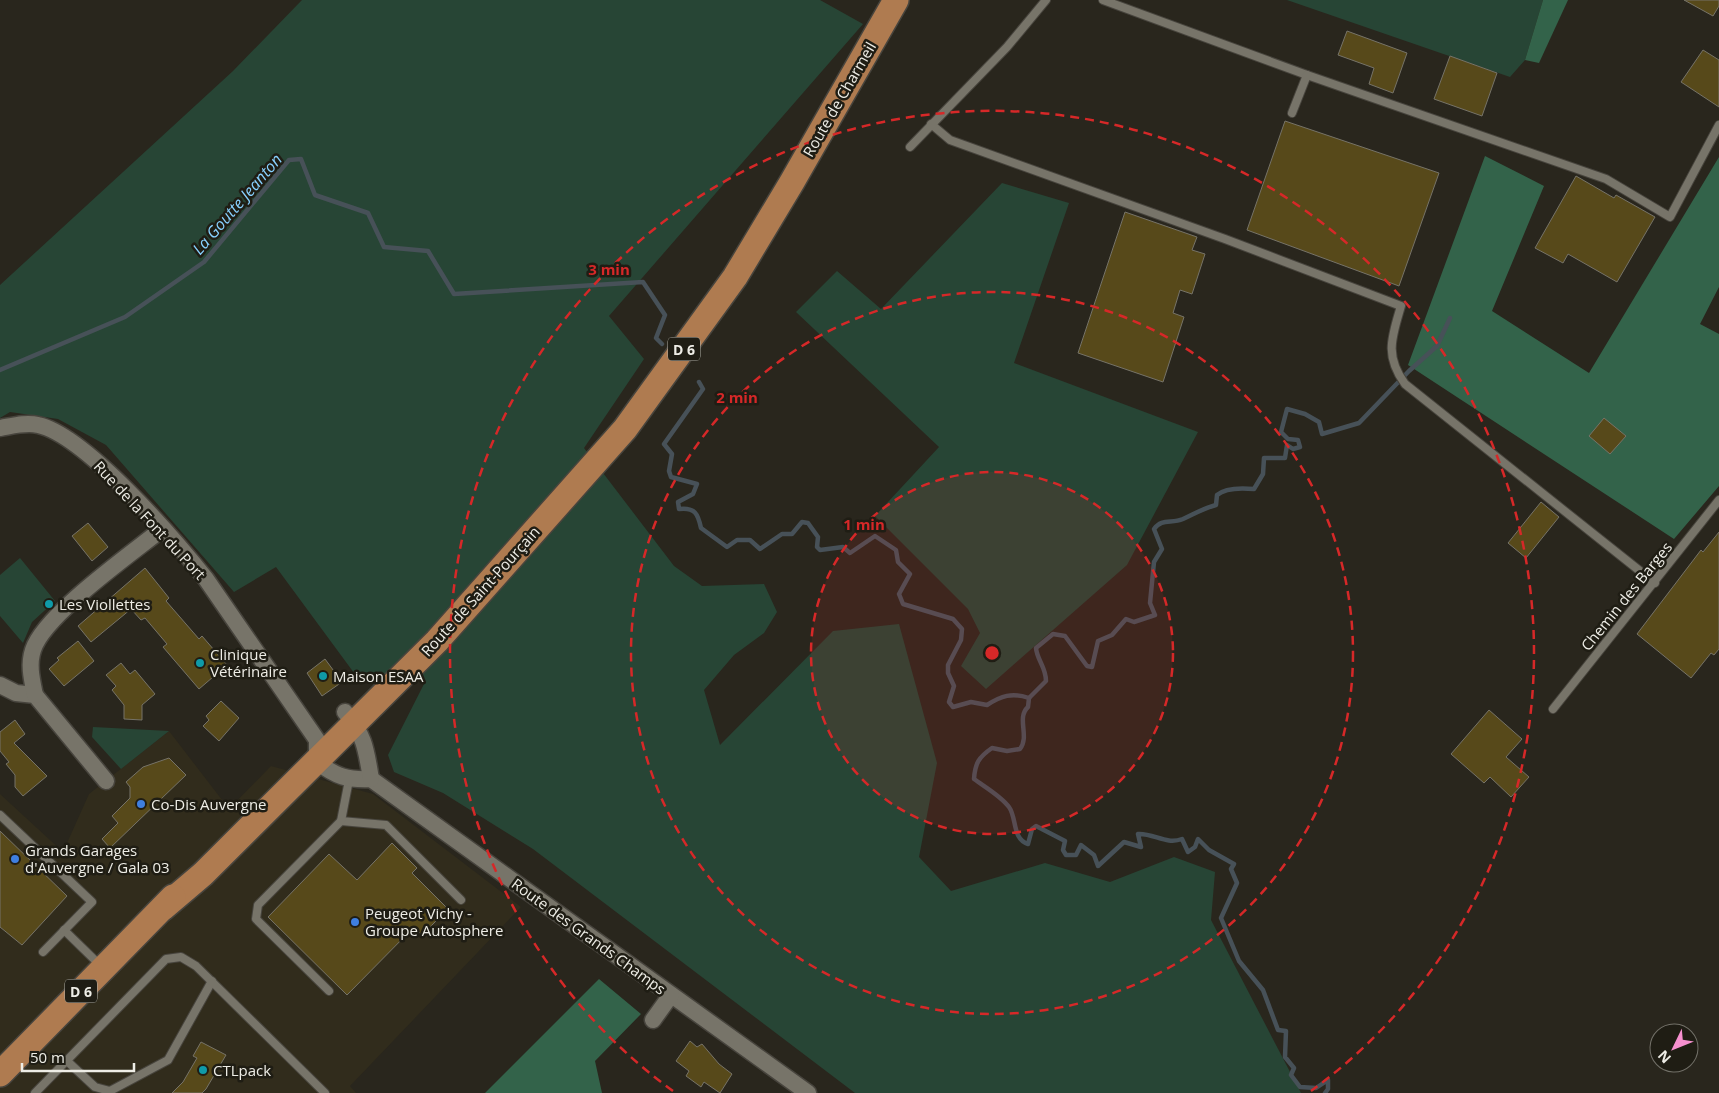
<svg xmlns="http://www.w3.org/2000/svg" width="1719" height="1093" font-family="'Open Sans',sans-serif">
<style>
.built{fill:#312c1c}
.green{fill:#274535}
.forest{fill:#33634a}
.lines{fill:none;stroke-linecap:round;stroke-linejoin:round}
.stream{stroke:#475158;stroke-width:4.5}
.building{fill:#57491a;stroke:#767368}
.lane-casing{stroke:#47443d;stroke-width:10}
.street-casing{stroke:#47443d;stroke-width:19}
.primary-casing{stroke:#47443d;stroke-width:28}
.lane{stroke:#777469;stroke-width:8}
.street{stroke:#777469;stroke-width:16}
.primary{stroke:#af7b50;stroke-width:25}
.ring{fill:none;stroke:#d62828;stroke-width:2.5;stroke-dasharray:9 6}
.culture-dot{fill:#0f9aa8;stroke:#1f1d14;stroke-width:2}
.shop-dot{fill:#3f7fe0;stroke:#1f1d14;stroke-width:2}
.labels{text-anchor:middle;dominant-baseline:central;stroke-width:5;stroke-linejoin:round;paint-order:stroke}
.shield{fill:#1f1d14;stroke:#b0afa7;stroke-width:1}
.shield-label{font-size:14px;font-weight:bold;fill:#eeede6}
.street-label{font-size:15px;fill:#eeede6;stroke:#1f1d14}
.poi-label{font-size:15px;fill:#eeede6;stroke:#1f1d14;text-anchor:start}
.water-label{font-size:16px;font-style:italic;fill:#88d1ff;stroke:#1f1d14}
.centre{fill:#d62828;stroke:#1f1d14;stroke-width:2.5}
.ring-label{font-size:15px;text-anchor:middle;font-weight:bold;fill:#d62828;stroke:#1f1d14;stroke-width:5;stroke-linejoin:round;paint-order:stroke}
</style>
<rect width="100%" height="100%" fill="#29261d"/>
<polygon class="built" points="169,731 229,809 271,766 373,794 521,907 350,1086 356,1093 0,1093 0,794 63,852 89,794"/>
<g class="green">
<polygon points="302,0 820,0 863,24 609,316 644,359 584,448 674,566 702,586 764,584 777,612 764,633 734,655 704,690 720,745 833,631 899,624 937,763 919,857 951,891 1045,863 1110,882 1174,857 1215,872 1211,920 1301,1093 855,1093 533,849 443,793 394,772 388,755 425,682 357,677 276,567 234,592 106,445 58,419 10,412 0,418 0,285 233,71"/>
<polygon points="1287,0 1543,0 1525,60 1510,77"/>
<polygon points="1002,183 1069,203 1014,363 1198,432 1127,565 986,689 961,666 980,633 968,609 875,516 939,447 796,312 837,271 881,309"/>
<polygon points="20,558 55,601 32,622 23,643 0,616 0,575"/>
<polygon points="93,727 169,731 121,769 92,737"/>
</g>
<g class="forest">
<polygon points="1543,0 1568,0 1539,63 1525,60"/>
<polygon points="1485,156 1544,186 1492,311 1589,373 1719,157 1719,287 1700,324 1719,334 1719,486 1674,539 1408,365"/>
<polygon points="599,979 641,1014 595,1061 602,1093 485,1093"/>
</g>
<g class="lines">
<g class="stream">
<polyline points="0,370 125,317 204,262 289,160 301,159 315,195 368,213 384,247 428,251 454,294 643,282 665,315 656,338 662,344"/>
<path d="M 699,382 L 703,389 L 664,444 L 672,454 L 669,471 L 671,477 L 697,484 L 693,494 L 678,502 L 679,509 C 695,507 698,514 701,528 L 727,547 L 737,540 L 750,540 L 760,549 L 782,534 L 792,534 L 802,522 L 808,523 L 818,537 L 817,547 L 820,550 L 843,547 L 850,553 L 875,536 L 896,550 L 898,562 L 910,574 L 899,594 L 903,604 L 953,619 L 962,629 L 961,640 L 948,665 L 948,673 L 954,686 L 949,702 L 953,707 L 971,702 L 987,705 C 1001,696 1012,692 1029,698"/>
<path d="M 1029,698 L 1028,707 C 1016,718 1030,736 1020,749 L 1007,751 L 992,748 C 979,757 975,763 974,779 C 985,787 1001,796 1009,807 C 1017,818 1012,839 1028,844 L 1032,829 L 1036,826 L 1065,841 L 1063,850 L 1066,855 L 1076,855 L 1081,845 L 1094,855 L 1098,866 L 1124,842 L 1141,847 L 1138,834 C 1154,833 1166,845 1182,839 L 1188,852 L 1195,847 L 1198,839 L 1209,850 L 1234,864 L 1231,869 L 1237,883 L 1221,918 L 1239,961 L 1263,990 L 1278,1030 L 1286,1031 L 1285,1057 L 1294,1068 L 1291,1075 L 1300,1087 L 1316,1088 L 1328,1080 L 1328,1089 L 1325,1093"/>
<path d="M 1029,698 L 1046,681 C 1046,667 1037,660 1036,648 L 1053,634 L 1065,636 L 1087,666 L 1092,667 L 1098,641 L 1112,635 L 1126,619 L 1134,622 L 1155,615 L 1150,603 L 1154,562 L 1162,549 L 1154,529 C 1162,518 1171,524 1183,519 C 1194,514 1204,508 1216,505 L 1217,495 C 1225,488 1243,488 1254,489 L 1263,474 L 1264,458 L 1285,458 L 1287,445 L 1293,449 L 1300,447 L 1298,440 L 1288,439 L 1281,432 L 1287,409 L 1305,414 L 1319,422 L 1322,434 L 1359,423 L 1409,371 L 1437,346 L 1450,318"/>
</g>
</g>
<g class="building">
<polygon points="1684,0 1719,0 1719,6 1713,16"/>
<polygon points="1347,31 1407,53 1393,93 1369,84 1374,68 1338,55"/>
<polygon points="1703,50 1719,60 1719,107 1681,82"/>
<polygon points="1450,56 1497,73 1482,116 1434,99"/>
<polygon points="1285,121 1439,173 1399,286 1247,230"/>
<polygon points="1576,176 1614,198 1616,195 1655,217 1617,282 1568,254 1563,263 1535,248"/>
<polygon points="1125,212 1197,237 1192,250 1205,254 1192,294 1180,290 1173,313 1184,317 1163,382 1078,353"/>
<polygon points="1604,418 1626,436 1610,454 1589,436"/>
<polygon points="1541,502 1559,517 1526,558 1508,543"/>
<polygon points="88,523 108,547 92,561 72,536"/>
<polygon points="1719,532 1719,649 1714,655 1711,653 1691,678 1637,634 1701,550 1703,552"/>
<polygon points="145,568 169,598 166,601 199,639 202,636 227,665 199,689 163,647 167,644 145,618 141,620 131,609 91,642 78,626"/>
<polygon points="78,641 94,661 64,686 49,669 59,660 57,658"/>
<polygon points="325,659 342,682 322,696 307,673"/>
<polygon points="121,663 130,674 135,670 155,694 142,705 142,720 124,719 124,705 112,690 116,686 106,675"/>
<polygon points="221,701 239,718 219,741 203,726 209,720 206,716"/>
<polygon points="1489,710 1522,739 1506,757 1529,777 1511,797 1490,777 1484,783 1451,754"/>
<polygon points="15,720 25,734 14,743 47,776 23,796 15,787 15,775 6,764 9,762 0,751 0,732"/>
<polygon points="169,758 186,775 110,848 102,839 118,823 112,816 130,798 130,787 126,782 143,767"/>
<polygon points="0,831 67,896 22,945 0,927"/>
<polygon points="392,843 417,868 412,873 448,909 422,935 414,927 347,995 268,917 329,854 357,880"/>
<polygon points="690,1041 697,1047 702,1044 719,1064 732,1074 720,1093 704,1082 701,1087 686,1076 689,1071 676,1061"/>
<polygon points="201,1042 226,1055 206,1089 202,1093 172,1093 183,1082 197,1058 193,1056"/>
</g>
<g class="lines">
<g class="lane-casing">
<g id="lane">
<polyline points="1103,0 1307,75 1606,179 1670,217 1719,125"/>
<polyline points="1292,113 1307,75"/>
<path d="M 931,124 L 950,140 L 1225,239 L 1401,306 C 1392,337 1384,355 1405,384 L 1655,583"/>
<polyline points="910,147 1007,47 1046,0"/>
<polyline points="1553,709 1719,500"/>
<polyline points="0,815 92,902 43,952"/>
<polyline points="341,821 386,825 461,900"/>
<polyline points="64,930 102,967"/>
<polyline points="329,991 256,919 258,905 341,821 349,780"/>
<polyline points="67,1061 95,1087 110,1091 168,1060 212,981"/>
<polyline points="35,1093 166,959 181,957 196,966 325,1093"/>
</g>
</g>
<g class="street-casing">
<g id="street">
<path d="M 0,428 C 12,426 26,422 38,425 C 85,435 175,540 206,579 L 317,740 L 317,762 C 337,777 347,780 371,779 L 808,1093"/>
<polyline points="0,685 16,693 35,695 106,781"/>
<path d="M 35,695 C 32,680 28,665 33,650 C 44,615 131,554 162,529"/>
<path d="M 345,712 C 365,736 366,749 371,779"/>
<polyline points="653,1020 671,995"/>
</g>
</g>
<g class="primary-casing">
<g id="primary">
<polyline points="163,908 203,874 437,641 625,429 735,277 792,182 896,0"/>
<polyline points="0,1074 173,897"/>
</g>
</g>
<use href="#lane" class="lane"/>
<use href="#street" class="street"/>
<use href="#primary" class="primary"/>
</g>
<circle cx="992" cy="653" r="181" fill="#d62828" fill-opacity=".12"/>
<g class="ring">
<circle cx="992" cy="653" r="181"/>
<circle cx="992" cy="653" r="361"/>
<path d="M673 1091A542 542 0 1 1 1311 1091"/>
</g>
<g class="culture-dot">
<circle cx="49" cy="604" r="5"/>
<circle cx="200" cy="663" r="5"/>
<circle cx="323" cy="676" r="5"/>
<circle cx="203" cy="1070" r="5"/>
</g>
<g class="shop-dot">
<circle cx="141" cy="804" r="5"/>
<circle cx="15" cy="859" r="5"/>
<circle cx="355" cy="922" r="5"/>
</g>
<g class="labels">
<g class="shield">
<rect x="668" y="337.5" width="32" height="23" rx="4"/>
<rect x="65" y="979.5" width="32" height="23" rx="4"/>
</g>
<g class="shield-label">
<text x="684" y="349">D 6</text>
<text x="81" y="991">D 6</text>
</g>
<g class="street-label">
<text transform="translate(839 99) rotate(-60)">Route de Charmeil</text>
<text transform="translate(150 520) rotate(47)">Rue de la Font du Port</text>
<text transform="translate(480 591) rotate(-48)">Route de Saint-Pourçain</text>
<text transform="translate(1626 596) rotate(-51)">Chemin des Barges</text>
<text transform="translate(589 936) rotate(36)">Route des Grands Champs</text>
</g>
<g class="poi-label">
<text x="59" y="604">Les Viollettes</text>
<text x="210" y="654">Clinique<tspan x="210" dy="17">Vétérinaire</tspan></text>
<text x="333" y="676">Maison ESAA</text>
<text x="151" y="804">Co-Dis Auvergne</text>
<text x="25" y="850">Grands Garages<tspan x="25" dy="17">d'Auvergne / Gala 03</tspan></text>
<text x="365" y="913">Peugeot Vichy -<tspan x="365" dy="17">Groupe Autosphere</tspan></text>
<text x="213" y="1070">CTLpack</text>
</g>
<g class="water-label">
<text transform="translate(237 204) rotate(-49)">La Goutte Jeanton</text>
</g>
</g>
<circle cx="992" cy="653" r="8" class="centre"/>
<g class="ring-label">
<text x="609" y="275">3 min</text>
<text x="737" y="403">2 min</text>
<text x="864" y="530">1 min</text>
</g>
<g transform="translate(1674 1048) rotate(227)"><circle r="24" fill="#1f1d14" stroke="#727068"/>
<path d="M0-4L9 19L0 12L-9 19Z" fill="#f690cf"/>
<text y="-8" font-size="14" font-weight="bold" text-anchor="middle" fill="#eeede6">N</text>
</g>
<path d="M22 1063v8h112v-8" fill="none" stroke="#eeede6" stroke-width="2.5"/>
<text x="30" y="1063" font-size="15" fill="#eeede6" stroke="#1f1d14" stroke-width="4" paint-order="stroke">50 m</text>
</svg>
